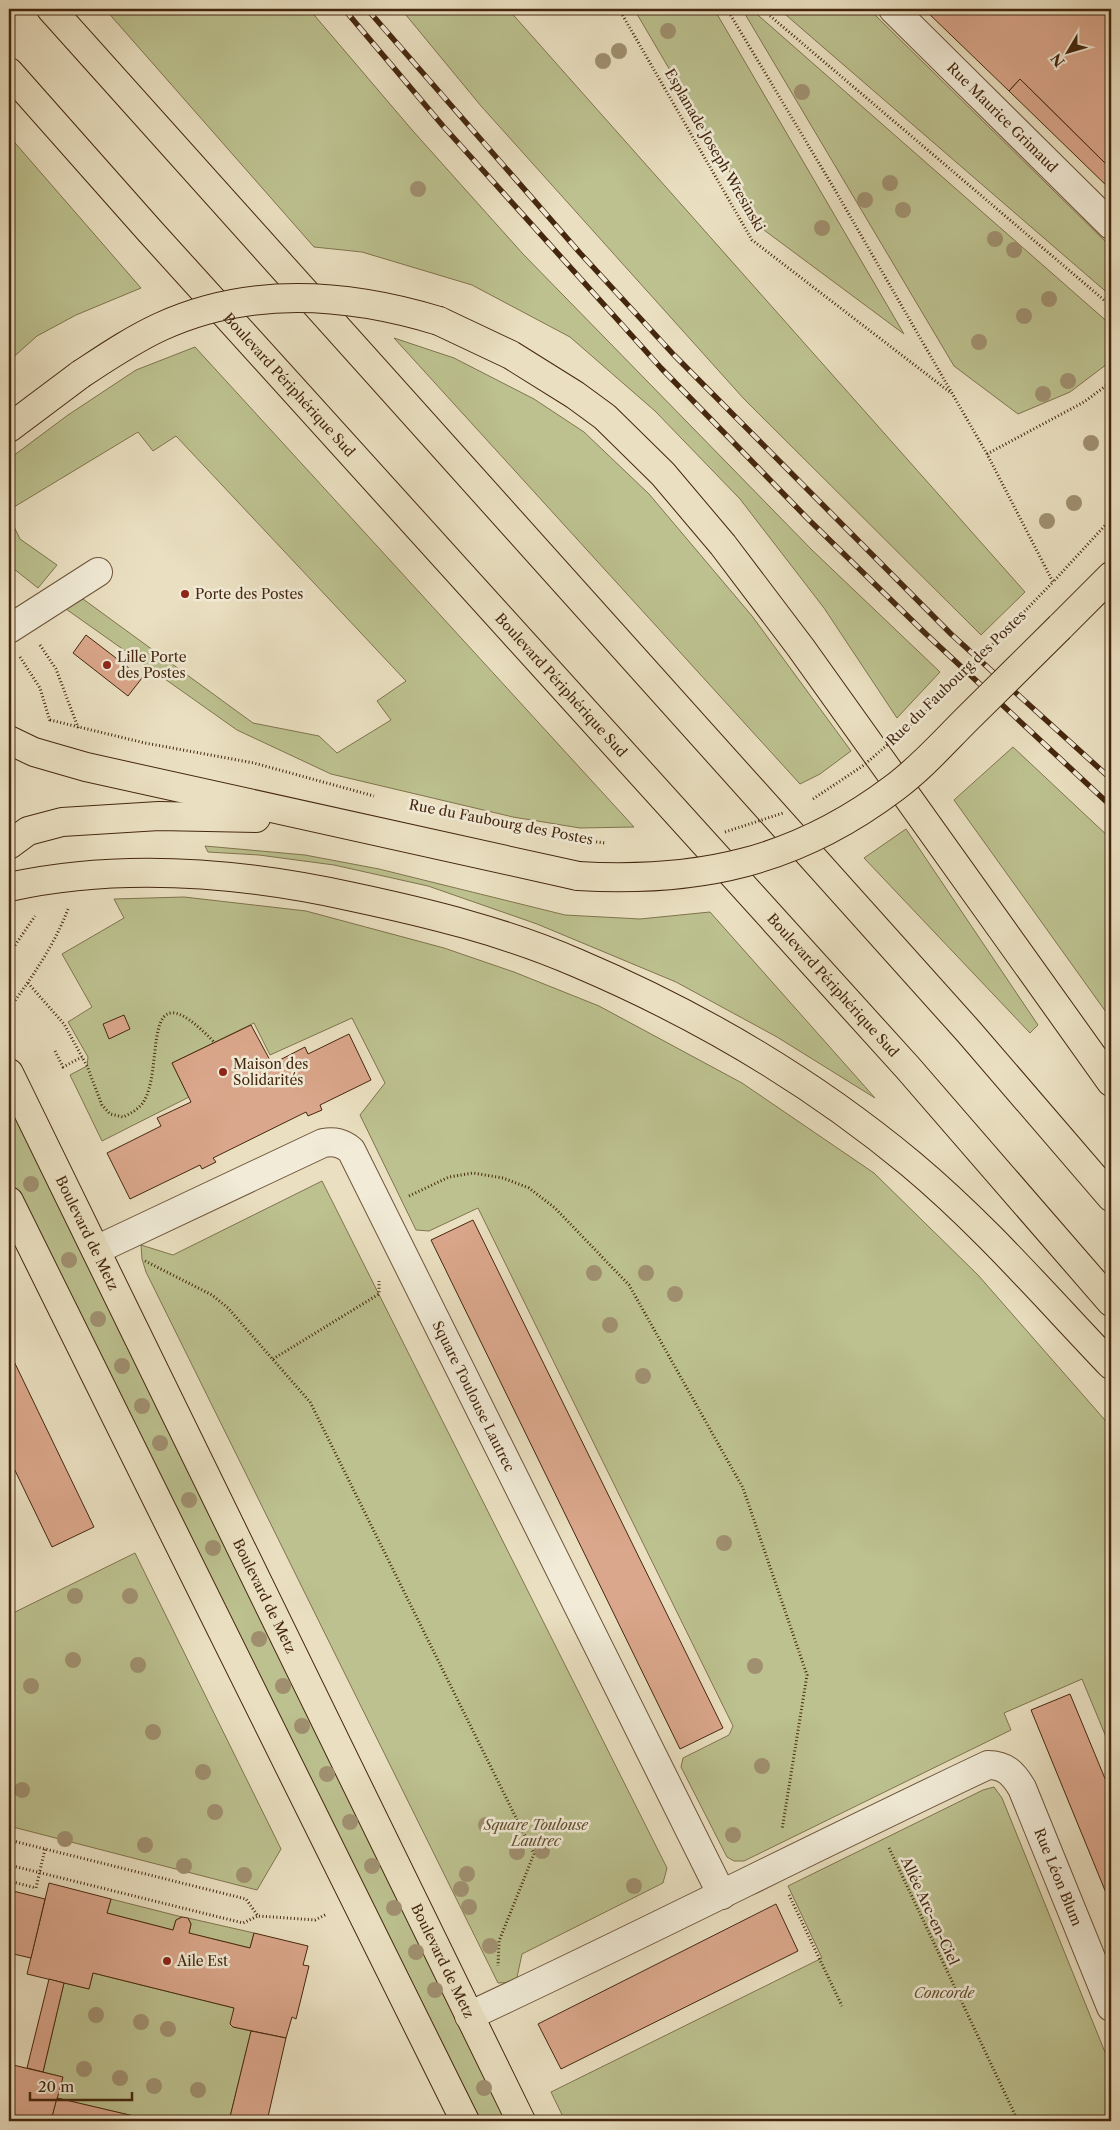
<svg xmlns="http://www.w3.org/2000/svg" width="1120" height="2130" font-family="'Libre Caslon Text',serif">
<style>
.green{fill:#bcc18f;stroke:#80744e}
.building{fill:#dba78c;stroke:#45270e}
.lines{fill:none;stroke-linecap:round;stroke-linejoin:round}
.minor-casing{stroke:#6e553b;stroke-width:30}
.major-casing{stroke:#45270e;stroke-width:30}
.highway-casing{stroke:#45270e;stroke-width:30}
.path{stroke:#45270e;stroke-width:3;stroke-dasharray:1 2.5;stroke-linecap:butt}
.minor{stroke:#f1ebd7;stroke-width:28}
.major{stroke:#eae0c1;stroke-width:28}
.highway{stroke:#eae0c1;stroke-width:28}
.rail-casing{stroke:#45270e;stroke-width:5.5}
.rail{stroke:#f1ebd7;stroke-width:4;stroke-dasharray:11;stroke-linecap:butt}
.major-bridge-casing{stroke:#45270e;stroke-width:30;stroke-linecap:butt}
.highway-bridge-casing{stroke:#45270e;stroke-width:30;stroke-linecap:butt}
.path-bridge{stroke:#45270e;stroke-width:3;stroke-dasharray:1 2.5;stroke-linecap:butt}
.major-bridge{stroke:#eae0c1;stroke-width:28}
.highway-bridge{stroke:#eae0c1;stroke-width:28}
.tree{fill:#a09070}
.poi-dot{fill:#8f2418;stroke:#f1ebd7;stroke-width:2}
.labels{text-anchor:middle;dominant-baseline:central;stroke-width:5;stroke-linejoin:round;paint-order:stroke}
.street-label{font-size:14px;fill:#45270e;stroke:#f1ebd7}
.poi-label{font-size:14px;fill:#45270e;stroke:#f1ebd7;text-anchor:start}
.park-label{font-size:14px;font-style:italic;fill:#634e2e;stroke:#f1ebd7}
</style>
<rect width="100%" height="100%" fill="#eae0c1"/>
<filter id="stains"><feTurbulence type="fractalNoise" baseFrequency=".004" numOctaves="4"/><feColorMatrix values="0 0 0 0 .2 0 0 0 0 .09 0 0 0 0 .02 0 0 0 .5 -.17"/></filter>
<radialGradient id="worn" r=".72"><stop offset=".6" stop-color="#630" stop-opacity="0"/><stop offset="1" stop-color="#630" stop-opacity=".3"/></radialGradient>
<g class="green">
<polygon points="105,9 309,9 413,131 523,254 812,550 940,672 897,718 824,608 740,499 655,411 570,337 472,285 362,252 314,247"/>
<polygon points="401,9 508,9 1025,592 981,635 744,399 481,106"/>
<polygon points="634,9 714,9 904,334 764,230"/>
<polygon points="742,9 751,9 1111,325 1111,361 1070,392 1018,414 954,366"/>
<polygon points="779,9 869,9 1111,247 1111,296"/>
<polygon points="9,136 141,288 76,315 37,336 9,361"/>
<polygon points="394,338 454,358 534,399 584,432 649,494 752,616 851,751 820,774 800,784"/>
<polygon points="195,347 634,827 580,828 513,817 331,774 237,730 66,609 83,599 253,723 319,736 337,753 391,720 377,701 406,681 176,436 153,451 138,432 9,510 9,459 68,415 136,370"/>
<polygon points="9,516 20,539 57,565 38,588 9,565"/>
<polygon points="1013,747 1111,839 1111,1019 954,800"/>
<polygon points="906,829 1038,1025 1030,1033 864,858"/>
<polygon points="205,846 305,855 379,869 565,915 640,919 710,912 875,1098 777,1037 676,982 537,924 428,886 334,865 259,855 208,852"/>
<polygon points="184,897 306,911 444,948 514,972 599,1006 742,1083 874,1173 978,1275 1111,1427 1111,1749 1082,1679 1004,1713 1011,1730 744,1861 734,1861 727,1857 681,1767 683,1758 729,1735 733,1726 478,1208 429,1231 416,1230 360,1115 385,1083 352,1018 270,1055 254,1023 172,1063 189,1097 102,1141 70,1075 87,1066 88,1057 68,1022 92,1007 62,954 124,918 114,899"/>
<polygon points="9,1104 511,2121 476,2121 9,1176"/>
<polygon points="322,1181 667,1868 663,1883 522,1954 516,1982 498,1983 146,1272 142,1259 141,1245 173,1255"/>
<polygon points="135,1553 281,1849 257,1890 9,1826 9,1615"/>
<polygon points="994,1787 1002,1798 1111,2067 1111,2121 565,2121 551,2092 822,1958 788,1886 983,1790"/>
<polygon points="111,1899 182,1917 176,1920 173,1930 107,1913"/>
<polygon points="188,1918 254,1933 250,1948 189,1933 191,1924"/>
<polygon points="93,1973 234,2008 233,2027 251,2031 229,2121 211,2119 210,2121 155,2121 57,2098 62,2077 43,2072 64,1983 89,1989"/>
</g>
<g class="building">
<polygon points="924,9 1111,9 1111,169 1020,79 1009,91"/>
<polygon points="1020,79 1111,169 1111,190 1009,91"/>
<polygon points="86,635 142,678 128,696 73,653"/>
<polygon points="124,1015 130,1029 109,1039 103,1024"/>
<polygon points="251,1025 272,1064 305,1047 308,1054 349,1034 371,1080 320,1105 322,1110 308,1116 306,1112 213,1158 216,1162 202,1169 200,1165 130,1199 107,1153 161,1126 157,1118 191,1102 172,1063"/>
<polygon points="473,1220 723,1728 680,1749 431,1240"/>
<polygon points="9,1351 94,1527 52,1547 9,1458"/>
<polygon points="1070,1694 1111,1793 1111,1905 1031,1710"/>
<polygon points="49,1883 111,1899 107,1913 173,1930 176,1920 182,1917 188,1918 191,1924 189,1933 250,1948 254,1933 308,1946 303,1965 309,1966 296,2019 292,2017 286,2038 233,2027 230,2024 234,2008 93,1973 89,1989 27,1974"/>
<polygon points="9,1890 45,1899 31,1958 9,1953"/>
<polygon points="776,1904 798,1951 561,2069 538,2024"/>
<polygon points="49,1979 64,1983 43,2072 27,2068"/>
<polygon points="251,2031 286,2038 267,2121 229,2121"/>
<polygon points="9,2064 63,2077 51,2121 9,2121"/>
<polygon points="57,2098 155,2121 51,2121"/>
</g>
<g class="lines">
<g class="minor-casing">
<g id="minor">
<path id="s1" d="M 893,9 L 1111,225"/>
<polyline points="9,629 98,572"/>
<path id="s2" d="M 96,1250 L 323,1143 C 335,1141 342,1143 351,1150 L 722,1895"/>
<path id="s3" d="M 469,2016 C 643,1935 814,1847 988,1765 C 1005,1765 1013,1773 1022,1788 L 1111,2007"/>
</g>
</g>
<g class="major-casing">
<g id="major">
<polyline points="1060,627 1111,576"/>
<polyline points="9,740 34,752 86,767 578,876"/>
<polyline points="9,845 28,831 62,822 159,816 256,818"/>
<path id="s4" d="M 9,1073 L 521,2121"/>
<polyline points="9,1201 465,2121"/>
</g>
</g>
<g class="highway-casing">
<g id="highway">
<polyline points="51,9 969,1032 1111,1197"/>
<path id="s5" d="M 9,72 L 149,230 L 908,1068 L 1111,1302"/>
<polyline points="439,321 511,355 575,395 605,417 663,474 723,545 801,648 1111,1082"/>
<polyline points="9,428 81,374"/>
<path d="M 9,887 C 123,862 240,872 353,897 C 428,913 506,932 577,963 C 697,1014 811,1081 911,1164 C 984,1225 1046,1297 1111,1365"/>
</g>
</g>
<g class="path">
<polyline points="619,9 752,240 951,393"/>
<polyline points="727,9 835,190 987,454 1053,582 1111,519"/>
<polyline points="762,9 1111,306"/>
<polyline points="987,454 1084,402 1111,382"/>
<polyline points="40,645 56,669 79,730"/>
<polyline points="20,657 40,688 50,721"/>
<polyline points="50,720 145,743 254,763 374,796"/>
<polyline points="9,954 35,916"/>
<path d="M 28,983 L 64,1024 L 87,1066 L 102,1105 L 110,1114 L 123,1117 C 130,1114 137,1110 142,1104 C 167,1071 136,961 214,1042"/>
<path d="M 9,1009 C 32,977 54,946 68,909"/>
<polyline points="55,1051 63,1067 82,1057"/>
<polyline points="409,1196 449,1177 473,1173 503,1178 529,1188 555,1208 629,1285 743,1488 807,1675 782,1830"/>
<polyline points="145,1261 212,1295 228,1308 310,1402 534,1854 499,1941 498,1966"/>
<polyline points="273,1359 379,1294 379,1281"/>
<polyline points="9,1840 246,1899 258,1916 315,1920 327,1914"/>
<polyline points="889,1848 1018,2121"/>
<polyline points="9,1865 243,1923 258,1916"/>
<polyline points="789,1895 842,2006"/>
</g>
<use href="#minor" class="minor"/>
<use href="#major" class="major"/>
<use href="#highway" class="highway"/>
<g class="rail-casing">
<g id="rail">
<polyline points="344,9 443,126 661,368 808,519 926,634 1111,806"/>
<polyline points="367,9 580,253 674,355 951,634 1111,779"/>
</g>
</g>
<use href="#rail" class="rail"/>
<g class="major-bridge-casing">
<path id="major-bridge" d="M 578,876 C 699,883 796,862 894,788 C 921,768 943,743 966,720 C 997,689 1029,658 1060,627"/>
</g>
<g class="highway-bridge-casing">
<path id="highway-bridge" d="M 81,374 C 107,357 132,340 160,327 C 249,286 347,293 439,321"/>
</g>
<g class="path-bridge">
<polyline points="961,677 1053,582"/>
<polyline points="813,799 864,765 929,709"/>
<polyline points="725,832 783,813"/>
<polyline points="558,837 605,843"/>
<polyline points="9,1881 36,1888 45,1849"/>
</g>
<use href="#major-bridge" class="major-bridge"/>
<use href="#highway-bridge" class="highway-bridge"/>
</g>
<g class="tree">
<circle cx="668" cy="31" r="8"/>
<circle cx="619" cy="51" r="8"/>
<circle cx="603" cy="61" r="8"/>
<circle cx="802" cy="92" r="8"/>
<circle cx="890" cy="183" r="8"/>
<circle cx="418" cy="189" r="8"/>
<circle cx="865" cy="200" r="8"/>
<circle cx="903" cy="210" r="8"/>
<circle cx="822" cy="228" r="8"/>
<circle cx="995" cy="239" r="8"/>
<circle cx="1014" cy="250" r="8"/>
<circle cx="1049" cy="299" r="8"/>
<circle cx="1024" cy="316" r="8"/>
<circle cx="979" cy="342" r="8"/>
<circle cx="1068" cy="381" r="8"/>
<circle cx="1043" cy="394" r="8"/>
<circle cx="1091" cy="443" r="8"/>
<circle cx="1074" cy="503" r="8"/>
<circle cx="1047" cy="521" r="8"/>
<circle cx="31" cy="1184" r="8"/>
<circle cx="69" cy="1260" r="8"/>
<circle cx="594" cy="1273" r="8"/>
<circle cx="646" cy="1273" r="8"/>
<circle cx="675" cy="1294" r="8"/>
<circle cx="98" cy="1319" r="8"/>
<circle cx="610" cy="1325" r="8"/>
<circle cx="122" cy="1366" r="8"/>
<circle cx="643" cy="1376" r="8"/>
<circle cx="142" cy="1406" r="8"/>
<circle cx="160" cy="1443" r="8"/>
<circle cx="189" cy="1500" r="8"/>
<circle cx="724" cy="1543" r="8"/>
<circle cx="213" cy="1548" r="8"/>
<circle cx="75" cy="1596" r="8"/>
<circle cx="130" cy="1596" r="8"/>
<circle cx="259" cy="1639" r="8"/>
<circle cx="73" cy="1660" r="8"/>
<circle cx="138" cy="1665" r="8"/>
<circle cx="755" cy="1666" r="8"/>
<circle cx="31" cy="1686" r="8"/>
<circle cx="283" cy="1686" r="8"/>
<circle cx="302" cy="1726" r="8"/>
<circle cx="153" cy="1732" r="8"/>
<circle cx="762" cy="1766" r="8"/>
<circle cx="203" cy="1772" r="8"/>
<circle cx="327" cy="1774" r="8"/>
<circle cx="22" cy="1790" r="8"/>
<circle cx="215" cy="1812" r="8"/>
<circle cx="350" cy="1822" r="8"/>
<circle cx="486" cy="1825" r="8"/>
<circle cx="733" cy="1835" r="8"/>
<circle cx="65" cy="1839" r="8"/>
<circle cx="145" cy="1845" r="8"/>
<circle cx="542" cy="1851" r="8"/>
<circle cx="517" cy="1852" r="8"/>
<circle cx="184" cy="1866" r="8"/>
<circle cx="372" cy="1866" r="8"/>
<circle cx="467" cy="1874" r="8"/>
<circle cx="244" cy="1875" r="8"/>
<circle cx="634" cy="1886" r="8"/>
<circle cx="461" cy="1889" r="8"/>
<circle cx="469" cy="1907" r="8"/>
<circle cx="394" cy="1908" r="8"/>
<circle cx="490" cy="1946" r="8"/>
<circle cx="416" cy="1952" r="8"/>
<circle cx="435" cy="1990" r="8"/>
<circle cx="96" cy="2015" r="8"/>
<circle cx="141" cy="2022" r="8"/>
<circle cx="168" cy="2029" r="8"/>
<circle cx="84" cy="2069" r="8"/>
<circle cx="120" cy="2078" r="8"/>
<circle cx="154" cy="2086" r="8"/>
<circle cx="484" cy="2088" r="8"/>
<circle cx="198" cy="2090" r="8"/>
</g>
<g class="poi-dot">
<circle cx="185" cy="594" r="5"/>
<circle cx="107" cy="665" r="5"/>
<circle cx="223" cy="1072" r="5"/>
<circle cx="167" cy="1961" r="5"/>
</g>
<g class="labels">
<g class="street-label">
<text stroke="none"><textPath href="#s1" startOffset="154">Rue Maurice Grimaud</textPath></text>
<text transform="translate(715 150) rotate(60)">Esplanade Joseph Wresinski</text>
<text stroke="none"><textPath href="#s5" startOffset="420">Boulevard Périphérique Sud</textPath></text>
<text transform="translate(956 678) rotate(-44)">Rue du Faubourg des Postes</text>
<text stroke="none"><textPath href="#s5" startOffset="825">Boulevard Périphérique Sud</textPath></text>
<text transform="translate(501 822) rotate(11)">Rue du Faubourg des Postes</text>
<text stroke="none"><textPath href="#s5" startOffset="1230">Boulevard Périphérique Sud</textPath></text>
<text stroke="none"><textPath href="#s4" startOffset="178">Boulevard de Metz</textPath></text>
<text stroke="none"><textPath href="#s2" startOffset="556">Square Toulouse Lautrec</textPath></text>
<text stroke="none"><textPath href="#s4" startOffset="582">Boulevard de Metz</textPath></text>
<text stroke="none"><textPath href="#s3" startOffset="716">Rue Léon Blum</textPath></text>
<text transform="translate(930 1911) rotate(65)">Allée Arc-en-Ciel</text>
<text stroke="none"><textPath href="#s4" startOffset="988">Boulevard de Metz</textPath></text>
</g>
<g class="poi-label">
<text x="195" y="594">Porte des Postes</text>
<text x="117" y="657">Lille Porte<tspan x="117" dy="16">des Postes</tspan></text>
<text x="233" y="1064">Maison des<tspan x="233" dy="16">Solidarités</tspan></text>
<text x="177" y="1961">Aile Est</text>
</g>
<g class="park-label">
<text x="536" y="1825">Square Toulouse<tspan x="536" dy="16">Lautrec</tspan></text>
<text x="944" y="1993">Concorde</text>
</g>
</g>
<rect width="1120" height="2130" fill="none" stroke="#eae0c1" stroke-width="30"/>
<rect x="10" y="10" width="1100" height="2110" fill="none" stroke="#45270e" stroke-width="2.5"/>
<rect x="15" y="15" width="1090" height="2100" fill="none" stroke="#45270e"/>
<g transform="translate(1068 52) rotate(232)" stroke="#f1ebd7" stroke-width="4" paint-order="stroke">
<path d="M0-4L9 19L0 12L-9 19Z" fill="#45270e"/>
<text y="-8" font-size="14" font-weight="bold" text-anchor="middle" fill="#45270e">N</text>
</g>
<path d="M30 2092v8h102v-8" fill="none" stroke="#45270e" stroke-width="2.5"/>
<text x="38" y="2092" font-size="15" fill="#45270e" stroke="#f1ebd7" stroke-width="4" paint-order="stroke">20 m</text>
<rect width="100%" height="100%" filter="url(#stains)"/>
<rect width="100%" height="100%" fill="url(#worn)"/>
</svg>
